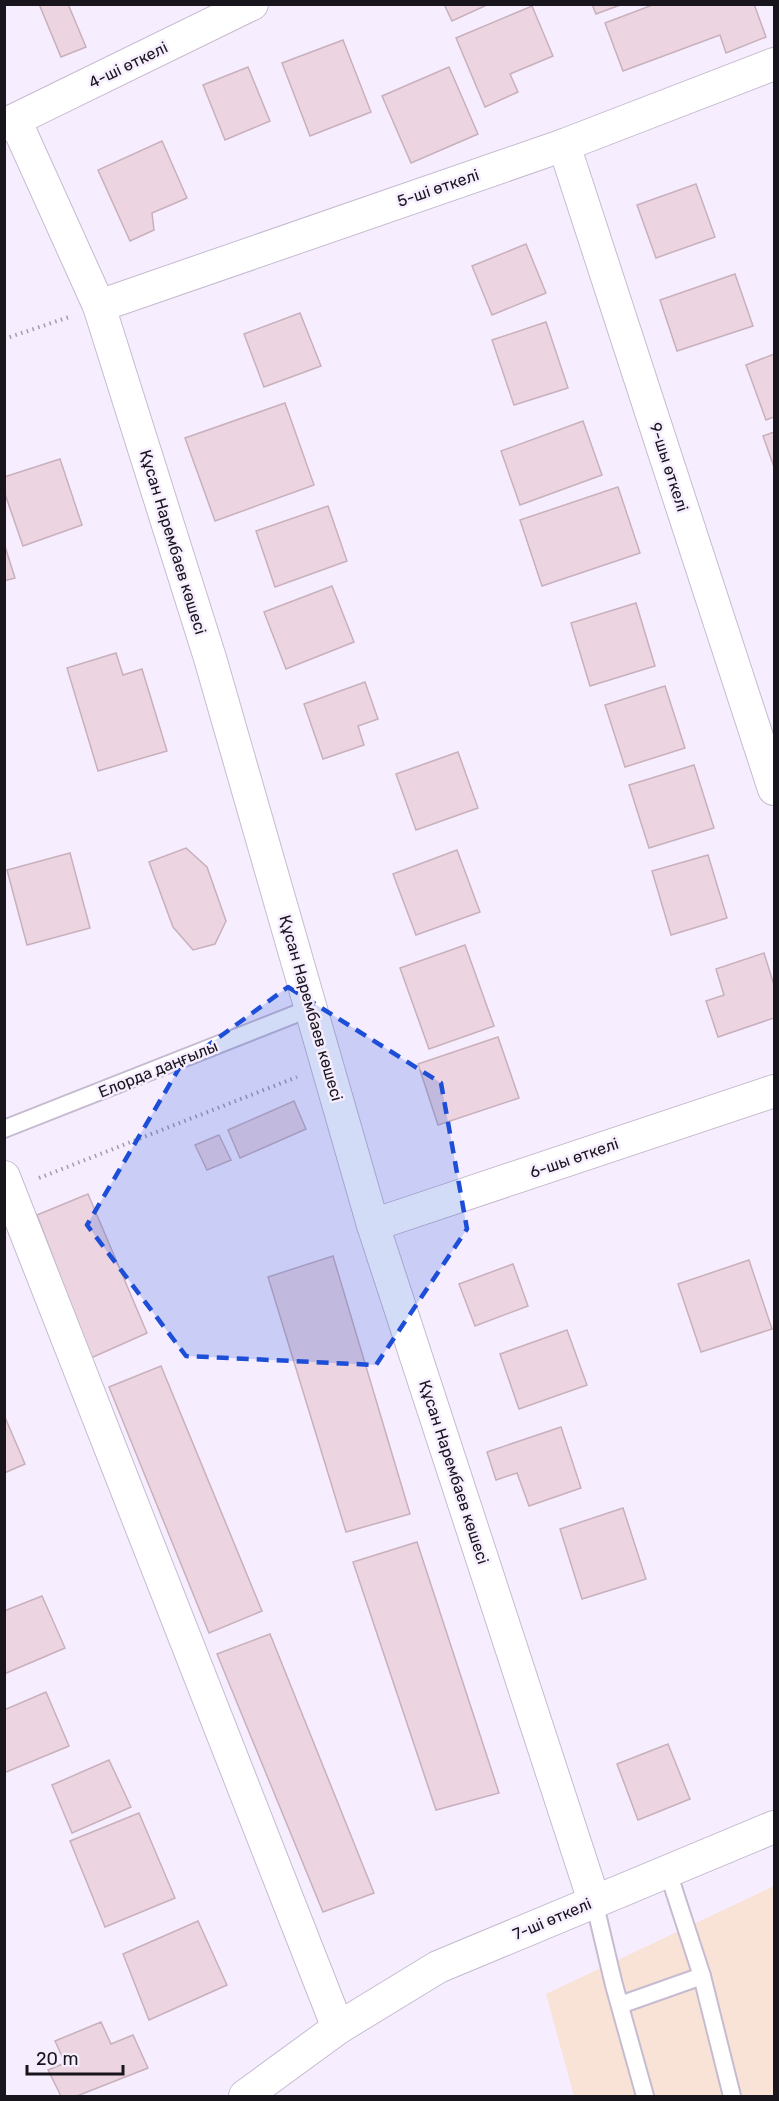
<svg xmlns="http://www.w3.org/2000/svg" width="779" height="2101" font-family="Rubik,sans-serif">
<style>
.education{fill:#f9e2d6}
.building{fill:#ecd4e0;stroke:#c8b0bc;stroke-width:1.5}
.lines{fill:none;stroke-linecap:round;stroke-linejoin:round}
.service-casing{stroke:#c6bbd0;stroke-width:20}
.minor-casing{stroke:#c6bbd0;stroke-width:34}
.path{stroke:#a39ca9;stroke-width:4;stroke-dasharray:1.5 4.5;stroke-linecap:butt}
.service{stroke:#fff;stroke-width:16}
.minor{stroke:#fff;stroke-width:32}
.marked{fill:#1d4ed8;fill-opacity:0.2;stroke:#1d4ed8;stroke-width:4.5;stroke-dasharray:12 8;stroke-linejoin:round}
.labels{text-anchor:middle;dominant-baseline:central;stroke-width:5;stroke-linejoin:round;paint-order:stroke}
.street-label{font-size:16px;fill:#19151c;stroke:#f6edfe}
</style>
<rect width="100%" height="100%" fill="#f6edfe"/>
<polygon class="education" points="774,1886 774,2096 574,2096 546,1994"/>
<g class="building">
<polygon points="39,4 68,4 86,47 61,57"/>
<polygon points="444,4 489,4 452,21"/>
<polygon points="592,4 623,4 596,14"/>
<polygon points="655,4 754,4 766,37 726,53 720,35 623,71 605,23"/>
<polygon points="532,6 553,56 510,74 518,92 485,107 456,38"/>
<polygon points="343,40 371,112 310,136 282,63"/>
<polygon points="248,67 270,121 225,140 203,85"/>
<polygon points="449,67 478,134 411,163 382,96"/>
<polygon points="162,141 187,198 152,213 154,230 130,241 98,170"/>
<polygon points="696,184 715,237 656,258 637,205"/>
<polygon points="526,244 546,293 492,315 472,266"/>
<polygon points="735,274 753,326 677,351 660,300"/>
<polygon points="300,313 321,366 264,387 244,334"/>
<polygon points="546,322 568,388 514,405 492,340"/>
<polygon points="774,354 774,417 766,420 746,365"/>
<polygon points="285,403 314,485 215,521 185,438"/>
<polygon points="583,421 602,475 520,505 501,451"/>
<polygon points="774,432 774,467 763,436"/>
<polygon points="60,459 82,525 23,546 4,491 4,477"/>
<polygon points="618,487 640,553 542,586 520,520"/>
<polygon points="328,506 347,561 275,587 256,531"/>
<polygon points="4,543 15,578 4,581"/>
<polygon points="332,586 354,642 286,669 264,612"/>
<polygon points="636,603 655,666 590,686 571,623"/>
<polygon points="116,653 123,675 142,669 167,751 98,771 67,668"/>
<polygon points="365,682 378,719 358,726 364,745 323,759 304,704"/>
<polygon points="665,686 685,748 625,767 605,705"/>
<polygon points="458,752 478,808 416,830 396,774"/>
<polygon points="694,765 714,828 649,848 629,785"/>
<polygon points="186,848 207,867 226,921 215,944 193,950 173,927 149,862"/>
<polygon points="457,850 480,912 416,935 393,874"/>
<polygon points="70,853 90,928 27,945 7,870"/>
<polygon points="708,855 727,918 671,935 652,871"/>
<polygon points="465,945 494,1026 429,1049 400,968"/>
<polygon points="764,953 774,985 774,1018 718,1037 706,1001 724,995 716,969"/>
<polygon points="498,1037 519,1098 438,1125 418,1064"/>
<polygon points="294,1101 306,1129 240,1158 228,1130"/>
<polygon points="219,1135 231,1160 207,1170 195,1145"/>
<polygon points="88,1194 147,1333 91,1358 37,1215"/>
<polygon points="333,1256 410,1514 346,1532 268,1277"/>
<polygon points="749,1260 772,1329 701,1352 678,1284"/>
<polygon points="513,1264 528,1306 475,1326 459,1284"/>
<polygon points="567,1330 587,1385 519,1409 500,1354"/>
<polygon points="161,1366 262,1611 209,1633 109,1387"/>
<polygon points="4,1415 25,1464 4,1473"/>
<polygon points="561,1427 581,1488 529,1506 517,1473 496,1480 487,1452"/>
<polygon points="623,1508 646,1579 582,1599 560,1529"/>
<polygon points="417,1542 499,1793 436,1810 353,1562"/>
<polygon points="42,1596 65,1648 4,1674 4,1611"/>
<polygon points="270,1634 374,1893 323,1912 217,1654"/>
<polygon points="46,1692 69,1746 4,1773 4,1710"/>
<polygon points="668,1744 690,1799 638,1820 617,1764"/>
<polygon points="109,1760 131,1807 72,1833 52,1785"/>
<polygon points="139,1813 175,1898 105,1927 70,1841"/>
<polygon points="198,1921 227,1985 149,2020 123,1954"/>
<polygon points="101,2022 111,2044 133,2035 148,2068 77,2096 61,2096 48,2070 65,2063 55,2041"/>
</g>
<g class="lines">
<g class="service-casing">
<g id="service">
<polyline points="4,1129 311,1008"/>
<polyline points="668,1872 702,1976 732,2096"/>
<polyline points="594,1901 614,1985 645,2096"/>
<polyline points="620,2005 702,1976"/>
</g>
</g>
<g class="minor-casing">
<g id="minor">
<polyline points="15,120 99,306 210,658 373,1225 594,1901"/>
<polyline points="4,125 252,4"/>
<polyline points="564,145 774,789"/>
<polyline points="99,306 564,145 774,64"/>
<polyline points="4,1177 338,2028"/>
<polyline points="373,1225 774,1091"/>
<polyline points="245,2096 338,2028 438,1967 774,1827"/>
</g>
</g>
<g class="path">
<polyline points="4,339 69,317"/>
<polyline points="39,1178 297,1077"/>
</g>
<use href="#service" class="service"/>
<use href="#minor" class="minor"/>
</g>
<path class="marked" d="M 288,987 L 441,1083 L 467,1229 L 376,1365 L 186,1356 L 87,1225 L 181,1065 Z"/>
<g class="labels">
<g class="street-label">
<text transform="translate(128 65) rotate(-26)">4-ші өткелі</text>
<text transform="translate(438 188) rotate(-19)">5-ші өткелі</text>
<text transform="translate(669 467) rotate(72)">9-шы өткелі</text>
<text transform="translate(173 542) rotate(73)">Құсан Нарембаев көшесі</text>
<text transform="translate(311 1008) rotate(74)">Құсан Нарембаев көшесі</text>
<text transform="translate(158 1069) rotate(-22)">Елорда даңғылы</text>
<text transform="translate(574 1158) rotate(-19)">6-шы өткелі</text>
<text transform="translate(454 1472) rotate(72)">Құсан Нарембаев көшесі</text>
<text transform="translate(552 1919) rotate(-23)">7-ші өткелі</text>
</g>
</g>
<rect width="779" height="2101" fill="none" stroke="#19151c" stroke-width="12"/>
<path d="M27 2065v9h96v-9" fill="none" stroke="#19151c" stroke-width="3"/>
<text x="36" y="2065" font-size="18" fill="#19151c" stroke="#f6edfe" stroke-width="4.5" paint-order="stroke">20 m</text>
</svg>
